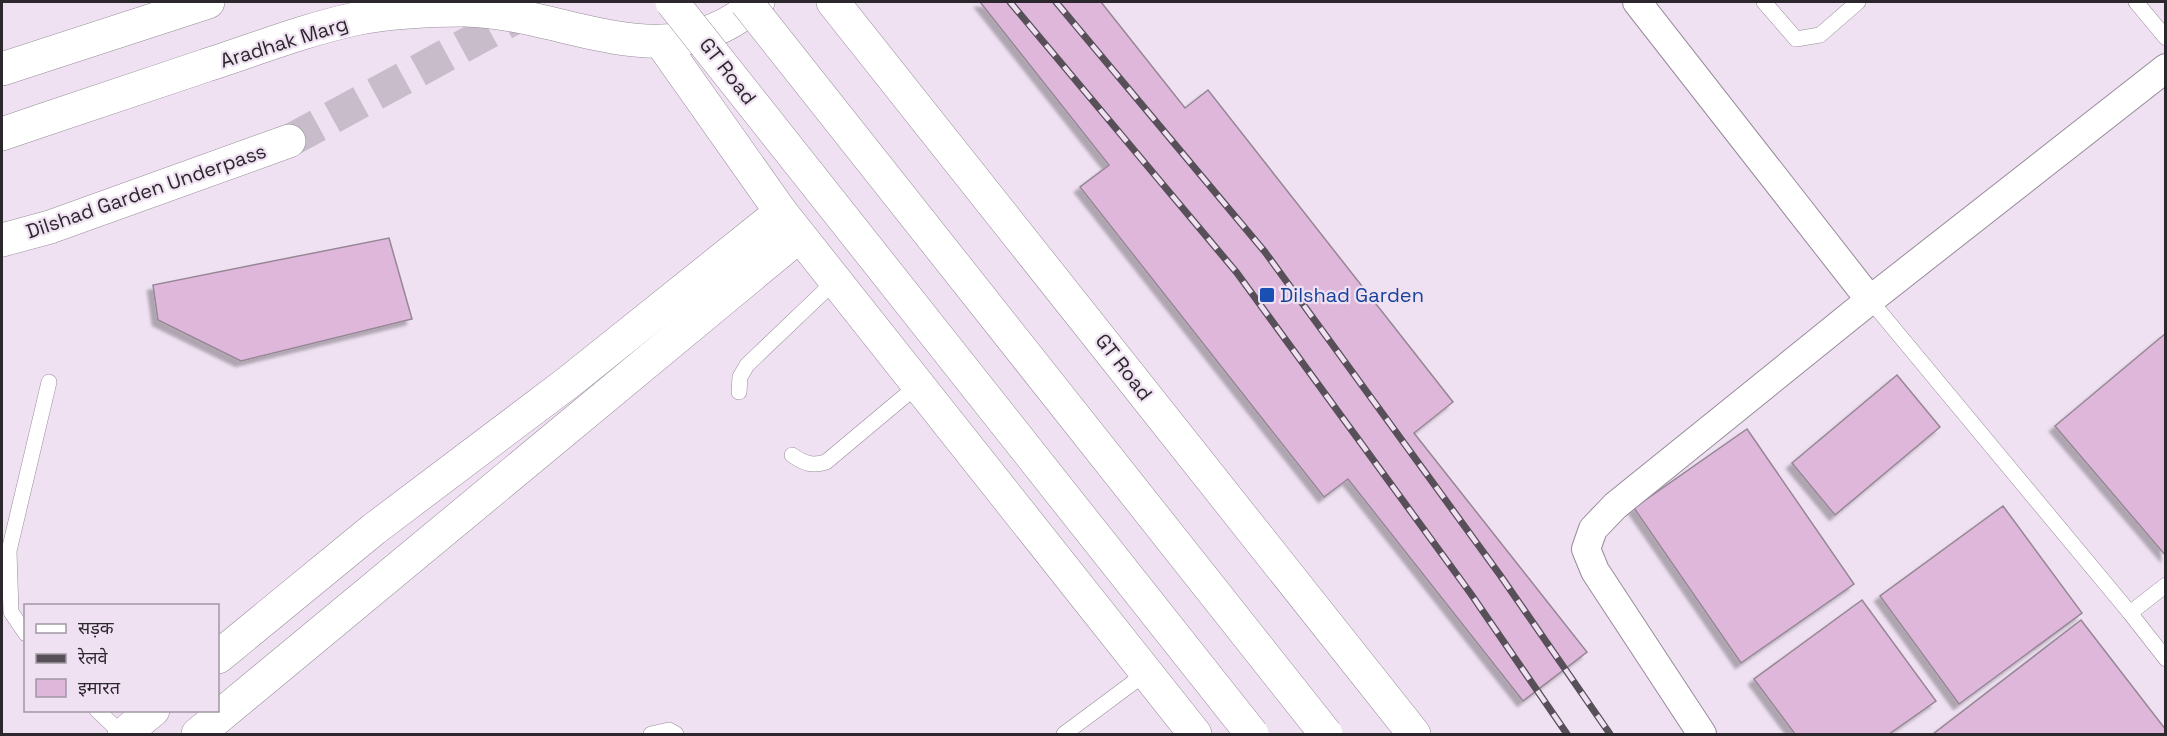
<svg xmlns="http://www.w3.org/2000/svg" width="2167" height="736" font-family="'Space Grotesk','Noto Sans Devanagari',sans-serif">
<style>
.building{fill:#dfb7db;stroke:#968795;stroke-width:1.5;filter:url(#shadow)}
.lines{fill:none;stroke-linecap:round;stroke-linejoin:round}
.secondary-tunnel{stroke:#c8bccb;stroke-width:33;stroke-dasharray:33 16;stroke-linecap:butt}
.service-casing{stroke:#978b9a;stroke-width:16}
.minor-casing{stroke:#978b9a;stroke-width:30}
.tertiary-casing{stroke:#978b9a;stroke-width:34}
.secondary-casing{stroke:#978b9a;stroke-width:34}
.service{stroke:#fff;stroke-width:15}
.minor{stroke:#fff;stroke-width:28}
.tertiary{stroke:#fff;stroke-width:33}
.secondary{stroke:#fff;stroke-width:33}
.rail-casing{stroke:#575058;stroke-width:7}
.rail{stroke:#efe1f2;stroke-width:4.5;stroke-dasharray:14;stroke-linecap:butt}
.trunk-bridge-casing{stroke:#978b9a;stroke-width:34;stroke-linecap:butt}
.trunk-bridge{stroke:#fff;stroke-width:33}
.transit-dot{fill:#1a4fb4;stroke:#efe1f2;stroke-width:2}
.labels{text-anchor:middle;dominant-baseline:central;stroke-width:4.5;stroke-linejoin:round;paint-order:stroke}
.street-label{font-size:20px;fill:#2c272d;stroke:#efe1f2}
.transit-label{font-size:20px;fill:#164399;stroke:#efe1f2;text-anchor:start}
</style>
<defs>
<filter id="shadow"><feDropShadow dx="-5.5" dy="5.5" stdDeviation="1.5" flood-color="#0004"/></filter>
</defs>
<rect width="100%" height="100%" fill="#efe1f2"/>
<g class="building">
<polygon points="980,2 1101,2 1185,108 1208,90 1453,402 1414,433 1587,652 1523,701 1348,479 1324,497 1080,187 1109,165"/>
<polygon points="389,238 412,319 241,361 158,320 153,285"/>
<polygon points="2166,333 2166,556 2055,426"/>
<polygon points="1897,375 1940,427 1835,515 1792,463"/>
<polygon points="1747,429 1854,584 1741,663 1634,508"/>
<polygon points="2003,506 2082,613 1959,704 1880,596"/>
<polygon points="1862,600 1936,701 1889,734 1795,734 1754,679"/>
<polygon points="2081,620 2166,730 2166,734 1933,734"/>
</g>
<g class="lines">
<polyline class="secondary-tunnel" points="289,141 544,2"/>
<g class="service-casing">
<g id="service">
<polyline points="1764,2 1796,39 1820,35 1858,2"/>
<polyline points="2136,2 2166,38"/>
<polyline points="1870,300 2130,613 2166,659"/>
<polyline points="739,392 740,377 747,365 835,281"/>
<path d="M 792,455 C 805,464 812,466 826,462 L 918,385"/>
<polyline points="2130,613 2166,585"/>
<polyline points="26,634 11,612 9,551 49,382"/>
<polyline points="97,710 122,734"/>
<polyline points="651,734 669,730 676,734"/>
<polyline points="1064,734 1146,673"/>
</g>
</g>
<g class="minor-casing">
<g id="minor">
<polyline points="1637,2 1870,300"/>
<polyline points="1702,734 1595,571 1586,549 1593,529 1615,506 1870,300 2166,68"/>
</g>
</g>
<g class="tertiary-casing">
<g id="tertiary">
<polyline points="218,657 374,529 570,381 781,212"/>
<polyline points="124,734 153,710"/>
<polyline points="198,734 799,236"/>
</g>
</g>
<g class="secondary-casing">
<g id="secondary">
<polyline points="833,2 1414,734"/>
<polyline points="661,42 781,212 1195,734"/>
<polyline points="2,69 208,2"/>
<path d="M 2,134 C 69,111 136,89 204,66 C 254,50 304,30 355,19 C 391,12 427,10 464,10 C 568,12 666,84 758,2"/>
<polyline points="2,240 50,227 289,141"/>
</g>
</g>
<use href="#service" class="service"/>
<use href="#minor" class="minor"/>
<use href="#tertiary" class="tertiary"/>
<use href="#secondary" class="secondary"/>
<g class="rail-casing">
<g id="rail">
<polyline points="1010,2 1237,273 1471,594 1567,734"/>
<polyline points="1056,2 1265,252 1500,575 1610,734"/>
</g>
</g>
<use href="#rail" class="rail"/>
<g class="trunk-bridge-casing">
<g id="trunk-bridge">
<polyline points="672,2 1252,734"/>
<polyline points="746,2 1326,734"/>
</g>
</g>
<use href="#trunk-bridge" class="trunk-bridge"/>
</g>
<rect class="transit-dot" x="1259" y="287" width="16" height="16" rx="3"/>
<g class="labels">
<g class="street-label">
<text transform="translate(284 42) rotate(-17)">Aradhak Marg</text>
<text transform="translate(728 71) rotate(52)">GT Road</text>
<text transform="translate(146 191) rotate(-19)">Dilshad Garden Underpass</text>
<text transform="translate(1124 367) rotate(52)">GT Road</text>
</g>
<g class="transit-label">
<text x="1280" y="295">Dilshad Garden</text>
</g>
</g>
<rect width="2167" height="736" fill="none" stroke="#2c272d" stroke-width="6"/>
<rect x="24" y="604" width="195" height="108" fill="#efe1f2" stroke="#a197a3" stroke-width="1.5"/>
<rect x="36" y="624" width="30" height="9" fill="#ffffff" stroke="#a197a3" stroke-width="1.5"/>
<text x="78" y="634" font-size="18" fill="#2c272d">सड़क</text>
<rect x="36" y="654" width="30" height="9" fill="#575058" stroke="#a197a3" stroke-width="1.5"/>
<text x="78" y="664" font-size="18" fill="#2c272d">रेलवे</text>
<rect x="36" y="679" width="30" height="18" fill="#dfb7db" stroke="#a197a3" stroke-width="1.5"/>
<text x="78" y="694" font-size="18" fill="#2c272d">इमारत</text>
</svg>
